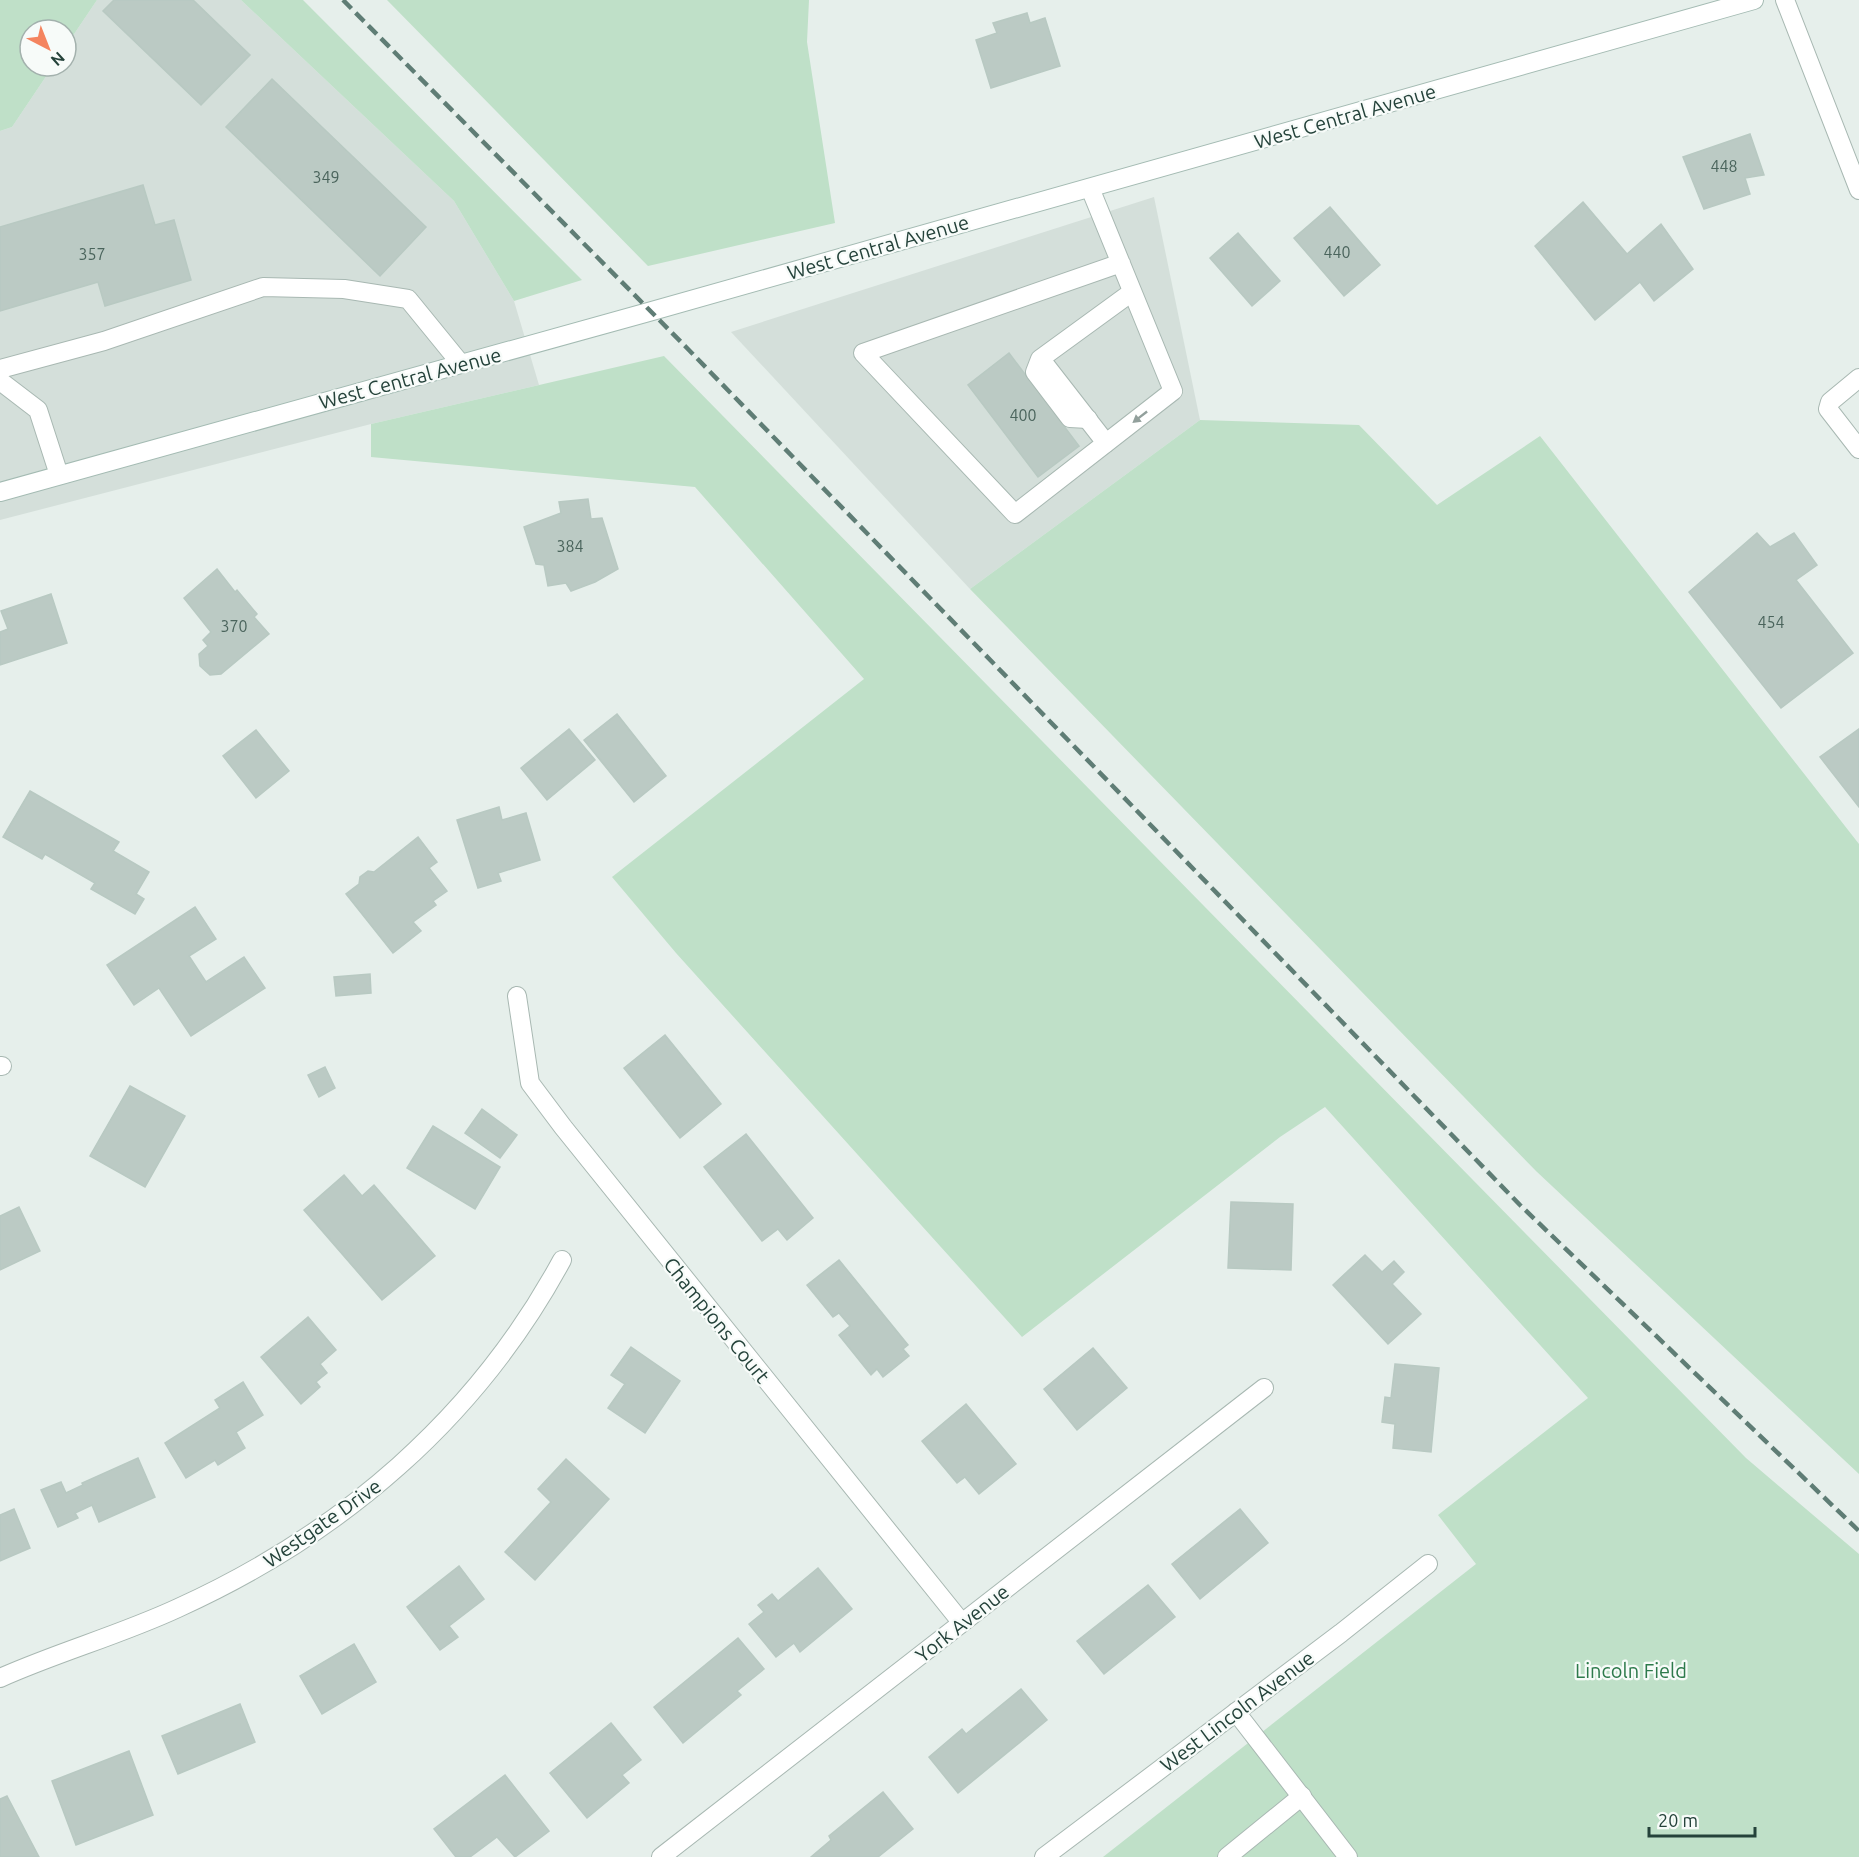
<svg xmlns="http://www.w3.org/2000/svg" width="1859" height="1857" font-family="Ubuntu,sans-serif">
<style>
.built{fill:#d4dfda}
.green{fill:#bfe0c8}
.building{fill:#bbcac4;stroke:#b8c9c2;stroke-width:1.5}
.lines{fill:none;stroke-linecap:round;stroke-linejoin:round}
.lane-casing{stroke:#a8b8b2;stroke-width:20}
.street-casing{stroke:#a8b8b2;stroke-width:20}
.secondary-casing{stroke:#a4bbb3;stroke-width:20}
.lane{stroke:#fff;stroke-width:18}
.street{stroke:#fff;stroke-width:18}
.secondary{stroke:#fff;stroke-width:18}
.rail{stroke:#5f7d75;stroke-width:4.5;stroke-dasharray:12 6;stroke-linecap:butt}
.oneway{fill:#92a09c}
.labels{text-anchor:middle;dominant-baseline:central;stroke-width:4.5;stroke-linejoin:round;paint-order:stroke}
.number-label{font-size:16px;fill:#4a645c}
.street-label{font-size:20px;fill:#24423a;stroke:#f7fbf9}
.park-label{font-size:20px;fill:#2d7a4b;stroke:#f7fbf9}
</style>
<rect width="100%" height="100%" fill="#e6efeb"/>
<g class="built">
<polygon points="97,0 241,0 454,201 514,301 539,385 371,424 0,520 0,131 12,127 53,66 66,66 66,46"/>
<polygon points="1154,197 1200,420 970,589 731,332"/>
</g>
<g class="green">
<polygon points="0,0 97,0 66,46 66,30 30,30 30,66 53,66 12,127 0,131"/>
<polygon points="241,0 303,0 582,280 514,301 454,201"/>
<polygon points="387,0 809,0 807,42 835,223 648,266"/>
<polygon points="664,356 1746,1458 1859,1554 1859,1857 1103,1857 1476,1564 1438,1515 1588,1398 1325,1107 1280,1137 1022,1337 676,953 612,877 864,679 695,487 371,457 371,424"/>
<polygon points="1200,420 1359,425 1437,505 1540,436 1859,844 1859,1474 1536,1171 970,589"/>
</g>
<g class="building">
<polygon points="114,0 193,0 250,55 201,105 103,11"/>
<polygon points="1027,13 1030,23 1045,18 1060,66 991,88 976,40 997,33 993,23"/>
<polygon points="272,79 426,227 380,276 226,127"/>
<polygon points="1750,134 1764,175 1745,178 1750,194 1704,209 1683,157"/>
<polygon points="143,185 155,225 174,220 191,280 105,306 98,282 0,311 0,227"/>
<polygon points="1583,202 1627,254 1661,224 1693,269 1654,301 1640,282 1595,320 1535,246"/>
<polygon points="1330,207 1380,265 1344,296 1294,238"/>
<polygon points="1238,233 1280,281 1252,306 1210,258"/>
<polygon points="1009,353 1079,446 1038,477 968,385"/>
<polygon points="588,499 591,519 602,518 618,569 595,582 571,591 566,583 548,586 544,565 536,564 524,527 561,513 559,502"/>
<polygon points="1757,533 1770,547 1794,533 1817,565 1796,580 1853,653 1781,708 1689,592"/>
<polygon points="217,569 235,592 237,590 257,614 254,617 269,634 221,674 210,675 200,666 199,654 208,646 203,640 211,632 184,598"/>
<polygon points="51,594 67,643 0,665 0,632 8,629 1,611"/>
<polygon points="617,714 666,776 634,802 584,740"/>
<polygon points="569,729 595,760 547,800 521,768"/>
<polygon points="1859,729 1859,807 1820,757"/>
<polygon points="256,730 289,771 256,798 223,756"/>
<polygon points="30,791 119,842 113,851 149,872 136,894 144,899 135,914 91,889 95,883 45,854 42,859 3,837"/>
<polygon points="499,807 502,820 526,813 540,860 498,873 501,881 478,888 457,820"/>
<polygon points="418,837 437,862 429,868 447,891 433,901 436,905 413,922 421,931 393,953 346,894 359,884 360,877 368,871 374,872"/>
<polygon points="195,907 216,939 189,956 206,982 244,957 265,988 191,1036 159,988 134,1005 107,965"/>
<polygon points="370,974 371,993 336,996 334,977"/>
<polygon points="665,1035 721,1104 680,1138 624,1068"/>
<polygon points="325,1067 335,1088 319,1097 308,1075"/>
<polygon points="130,1086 185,1116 145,1187 90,1156"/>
<polygon points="482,1109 517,1135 500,1158 465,1133"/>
<polygon points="433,1126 500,1167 475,1209 407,1168"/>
<polygon points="746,1134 813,1218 787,1240 778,1229 762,1241 704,1167"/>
<polygon points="344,1175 362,1196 374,1185 435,1256 382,1300 304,1210"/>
<polygon points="1231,1202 1293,1204 1291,1270 1228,1268"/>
<polygon points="19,1207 40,1251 0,1270 0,1216"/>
<polygon points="1365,1255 1382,1272 1394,1261 1404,1272 1392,1284 1421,1314 1388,1344 1333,1285"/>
<polygon points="839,1260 908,1345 903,1349 909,1356 883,1377 877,1369 871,1375 839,1335 850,1326 839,1313 833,1317 807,1285"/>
<polygon points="308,1317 336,1350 320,1364 327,1373 316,1382 320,1387 301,1404 261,1357"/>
<polygon points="631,1347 680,1381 645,1433 608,1408 625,1384 611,1375"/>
<polygon points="1093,1348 1127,1388 1077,1430 1044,1389"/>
<polygon points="1395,1364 1439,1368 1431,1452 1393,1448 1395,1424 1382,1422 1385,1397 1391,1398"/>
<polygon points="243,1382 263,1415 236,1432 245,1448 218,1465 215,1460 186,1478 165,1443 220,1408 215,1400"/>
<polygon points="966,1404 1016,1464 979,1494 965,1477 957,1483 922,1441"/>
<polygon points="138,1458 155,1497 99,1522 92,1505 75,1513 78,1518 58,1527 41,1490 61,1482 66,1493 83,1485 82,1483"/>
<polygon points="566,1459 609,1499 535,1580 505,1552 551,1502 538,1489"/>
<polygon points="14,1509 30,1548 0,1561 0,1515"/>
<polygon points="1240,1509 1268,1543 1200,1599 1172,1564"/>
<polygon points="459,1566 484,1599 449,1626 458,1637 440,1650 407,1607"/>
<polygon points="818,1568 852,1609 800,1652 794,1643 776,1657 749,1624 764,1612 758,1605 772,1594 778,1601"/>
<polygon points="1148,1585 1175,1617 1104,1674 1077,1641"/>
<polygon points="738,1638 764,1669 737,1691 741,1695 683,1743 654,1707"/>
<polygon points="354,1644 376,1682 322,1714 300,1676"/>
<polygon points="1021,1689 1047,1720 958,1793 929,1757 962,1729 966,1734"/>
<polygon points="240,1704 255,1742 178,1774 162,1736"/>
<polygon points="611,1723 641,1760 622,1775 629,1783 587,1818 550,1773"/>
<polygon points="129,1751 153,1815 76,1845 52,1781"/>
<polygon points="505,1775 549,1831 515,1857 497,1837 470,1857 456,1857 434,1829"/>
<polygon points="883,1792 913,1829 878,1857 811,1857 831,1840 829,1836"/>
<polygon points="7,1796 39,1857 0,1857 0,1799"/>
</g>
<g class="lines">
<g class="lane-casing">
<g id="lane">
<polyline points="1785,0 1859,190"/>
<polyline points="1090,188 1173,391 1015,514 863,353 1121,263"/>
<polyline points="1043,362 1106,443"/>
<polyline points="0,369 104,341 263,287 344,289 408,299 461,364"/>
<polyline points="1859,378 1830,402 1828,409 1859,449"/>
<polyline points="0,381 38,410 59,475"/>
<polyline points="1088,419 1070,418 1035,372 1040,359 1132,292"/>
<polyline points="1236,1712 1348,1857"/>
<polyline points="1044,1857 1341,1633 1428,1564"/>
<polyline points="1227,1857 1302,1796"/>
</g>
</g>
<g class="street-casing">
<g id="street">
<polyline points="517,996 530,1083 563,1127 962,1623"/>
<polyline points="0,1066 2,1066"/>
<path d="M 0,1678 C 58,1652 120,1635 178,1608 C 341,1534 476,1419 562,1260"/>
<polyline points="661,1857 1264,1388"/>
</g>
</g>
<g class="secondary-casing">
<polyline id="secondary" points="0,492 645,313 1754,0"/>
</g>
<use href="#lane" class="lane"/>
<use href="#street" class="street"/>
<use href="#secondary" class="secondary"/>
<polyline class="rail" points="343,0 685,346 1520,1205 1859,1531"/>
</g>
<defs><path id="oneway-solid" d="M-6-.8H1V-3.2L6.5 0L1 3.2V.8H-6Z" transform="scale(1.5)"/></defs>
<use class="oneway" href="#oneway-solid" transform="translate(1140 417) rotate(142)"/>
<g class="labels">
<g class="number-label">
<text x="1724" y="166">448</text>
<text x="326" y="177">349</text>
<text x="1337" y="252">440</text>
<text x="92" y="254">357</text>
<text x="1023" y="415">400</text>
<text x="570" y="546">384</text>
<text x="1771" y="622">454</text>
<text x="234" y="626">370</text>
</g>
<g class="street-label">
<text transform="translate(1345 116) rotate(-16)">West Central Avenue</text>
<text transform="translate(878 247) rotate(-16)">West Central Avenue</text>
<text transform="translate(410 378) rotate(-15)">West Central Avenue</text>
<text transform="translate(717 1320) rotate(51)">Champions Court</text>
<text transform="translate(322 1523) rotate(-35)">Westgate Drive</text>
<text transform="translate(962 1623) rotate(-38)">York Avenue</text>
<text transform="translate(1237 1711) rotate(-37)">West Lincoln Avenue</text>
</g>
<g class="park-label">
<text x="1631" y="1670">Lincoln Field</text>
</g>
</g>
<g transform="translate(48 48) rotate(138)"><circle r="28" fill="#f7fbf9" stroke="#a3b1ad" stroke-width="1.5"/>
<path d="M0-4.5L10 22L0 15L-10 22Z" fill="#f4845f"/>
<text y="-9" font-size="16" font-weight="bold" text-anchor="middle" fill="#24423a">N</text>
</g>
<path d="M1649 1827v9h106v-9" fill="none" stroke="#24423a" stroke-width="3"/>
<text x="1658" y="1827" font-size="18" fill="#24423a" stroke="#f7fbf9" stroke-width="4.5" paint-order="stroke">20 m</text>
</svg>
